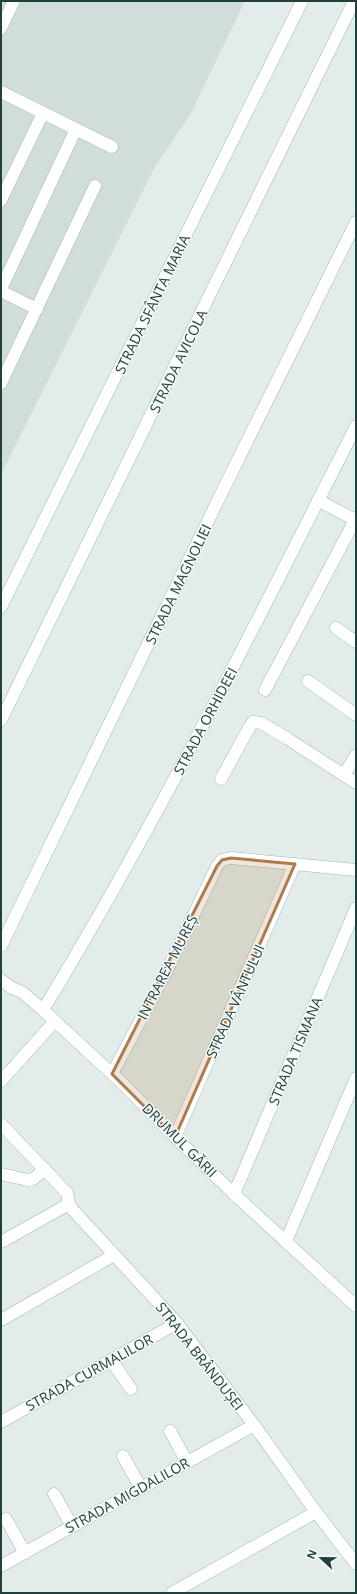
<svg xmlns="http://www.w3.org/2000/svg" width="357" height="1594" font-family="'Open Sans',sans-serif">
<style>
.built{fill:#d0ddda}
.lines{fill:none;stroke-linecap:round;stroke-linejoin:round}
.minor-casing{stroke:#a4b6b3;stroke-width:13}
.minor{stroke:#fff;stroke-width:12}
.marked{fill:#ae7c4b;fill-opacity:0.2;stroke:#ae7c4b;stroke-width:3;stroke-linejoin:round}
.labels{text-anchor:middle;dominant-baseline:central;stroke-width:3;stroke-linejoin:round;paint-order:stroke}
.street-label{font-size:14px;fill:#21403d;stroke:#f3f9f7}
</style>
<rect width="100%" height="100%" fill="#e2edeb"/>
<polygon class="built" points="1,1 245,1 190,115 156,165 1,474"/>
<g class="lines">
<g class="minor-casing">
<g id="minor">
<polyline points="1,28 14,1"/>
<polyline points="1,92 112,147"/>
<polyline points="1,200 43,113"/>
<polyline points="1,289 76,129"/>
<polyline points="1,291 37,309"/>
<polyline points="1,383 95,186"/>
<polyline points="318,500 355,520"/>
<polyline points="1,607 302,1"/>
<polyline points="336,628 356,642"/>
<polyline points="308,681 356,715"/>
<polyline points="265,690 356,518"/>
<polyline points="1,720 354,1"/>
<polyline points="344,775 356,755"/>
<polyline points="221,779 250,726 253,722 261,723 288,739 356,783"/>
<polyline points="1,946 224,488 356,222"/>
<polyline points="1,980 12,988 22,992 43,1010 124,1085 175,1137 234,1194 356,1306"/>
<path d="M 43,1010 C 158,821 256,623 356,426"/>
<polyline points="112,1074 167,970 217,866 222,860 231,858 356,870"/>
<polyline points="1,1081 55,1021"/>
<polyline points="1,1124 67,1193 69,1204 73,1210 177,1323 254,1425 316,1512 356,1564"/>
<polyline points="175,1137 295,864"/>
<polyline points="1,1174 28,1180 33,1179 45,1169"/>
<polyline points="234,1194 356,908"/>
<polyline points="286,1241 356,1078"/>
<polyline points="1,1242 69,1204"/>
<polyline points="1,1320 114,1255"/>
<polyline points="111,1360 131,1389"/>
<polyline points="1,1422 177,1323"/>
<polyline points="170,1431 187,1462"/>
<polyline points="123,1456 141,1488"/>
<polyline points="54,1494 72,1526"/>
<polyline points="6,1519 25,1553"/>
<polyline points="1,1566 254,1425"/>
<polyline points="172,1593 316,1512"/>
</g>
</g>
<use href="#minor" class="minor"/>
</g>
<path class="marked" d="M 231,858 L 295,864 L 175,1137 L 112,1074 L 217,866 L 222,860 Z"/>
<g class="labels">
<g class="street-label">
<text transform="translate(152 304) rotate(-64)">STRADA SFÂNTA MARIA</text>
<text transform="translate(178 361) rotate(-64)">STRADA AVICOLA</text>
<text transform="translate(178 584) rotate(-64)">STRADA MAGNOLIEI</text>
<text transform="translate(205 721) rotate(-62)">STRADA ORHIDEEI</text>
<text transform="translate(167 967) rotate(-63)">INTRAREA MUREȘ</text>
<text transform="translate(235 1001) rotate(-66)">STRADA VÂNTULUI</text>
<text transform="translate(295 1051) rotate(-67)">STRADA TISMANA</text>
<text transform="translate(180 1140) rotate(45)">DRUMUL GĂRII</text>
<text transform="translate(200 1356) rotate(52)">STRADA BRÂNDUȘEI</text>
<text transform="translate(89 1372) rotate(-29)">STRADA CURMALILOR</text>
<text transform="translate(127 1495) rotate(-29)">STRADA MIGDALILOR</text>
</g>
</g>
<rect width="357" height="1594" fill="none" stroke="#21403d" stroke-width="4"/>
<g transform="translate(321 1558) rotate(292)" stroke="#f3f9f7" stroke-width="3" paint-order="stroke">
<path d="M0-3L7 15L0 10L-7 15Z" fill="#21403d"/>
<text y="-6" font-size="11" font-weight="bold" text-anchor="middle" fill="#21403d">N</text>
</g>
</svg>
